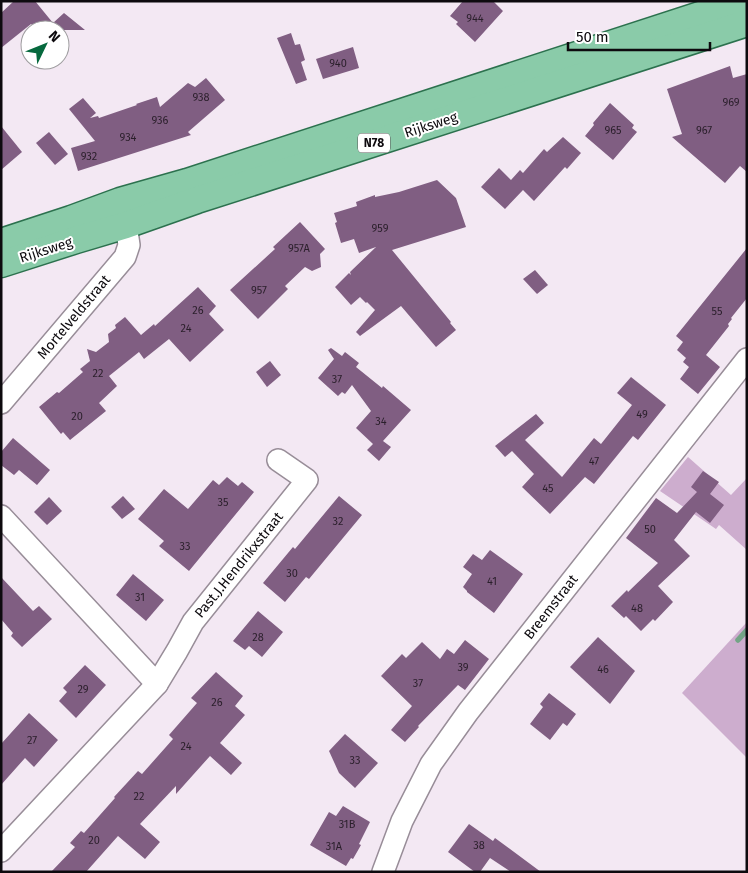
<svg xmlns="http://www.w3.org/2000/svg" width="748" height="873" font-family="'Fira Sans',sans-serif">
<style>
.green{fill:#cdadce}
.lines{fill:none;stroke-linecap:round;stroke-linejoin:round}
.stream{stroke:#73a486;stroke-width:5.5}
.building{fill:#805e82}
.minor-casing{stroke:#988d98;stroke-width:24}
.major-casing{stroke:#2c714e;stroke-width:29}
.minor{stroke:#fff;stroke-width:21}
.major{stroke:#8acba9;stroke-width:26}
.labels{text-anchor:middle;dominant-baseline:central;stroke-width:4;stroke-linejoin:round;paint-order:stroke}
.number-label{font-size:11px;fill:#2a1f2b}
.shield{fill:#fff;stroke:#565456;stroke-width:1}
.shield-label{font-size:12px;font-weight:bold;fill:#0d0a0e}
.street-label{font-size:14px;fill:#0d0a0e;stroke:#fff}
</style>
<rect width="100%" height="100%" fill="#f3e8f3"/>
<g class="green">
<polygon points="688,457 731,495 747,478 747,550 719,525 716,529 660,491"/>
<polygon points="747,622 747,755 746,757 682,693"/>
</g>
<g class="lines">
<polyline class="stream" points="738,640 747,630"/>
</g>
<g class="building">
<polygon points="14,1 35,1 53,23 64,13 85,30 37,30 31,24 1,48 1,13"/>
<polygon points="463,1 493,1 503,11 475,42 456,24 458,22 450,16"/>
<polygon points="291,33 295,45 300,44 305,60 301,62 307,80 296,84 277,38"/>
<polygon points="353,47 359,68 323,79 316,59"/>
<polygon points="730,66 733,78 747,74 747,172 740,166 725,183 672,137 682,134 667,89"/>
<polygon points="206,78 225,100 188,132 191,135 78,171 71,148 95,141 69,109 83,98 96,113 90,118 98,116 99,118 137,105 136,104 157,97 160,107 188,83 195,87"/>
<polygon points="610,103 634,125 632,128 637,132 613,160 585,136 594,125 593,123"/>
<polygon points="1,126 22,152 1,170"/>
<polygon points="49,132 68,154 55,165 36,143"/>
<polygon points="563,137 581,153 567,169 565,167 534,201 523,190 505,209 481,187 499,168 511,180 520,170 523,173 544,149 547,152"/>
<polygon points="437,180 456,198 466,227 392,250 451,322 450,323 456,330 436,347 401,306 360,336 356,332 375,310 367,302 366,303 360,297 351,305 335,287 349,273 351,275 350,272 376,247 359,253 354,239 341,243 335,223 337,222 334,213 357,206 356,202 375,195 375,197 399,192"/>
<polygon points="300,222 325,249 320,254 321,267 312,271 305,267 285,286 288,289 258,319 230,290 275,249 273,247"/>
<polygon points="747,248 747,298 731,318 732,319 728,324 729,326 706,355 720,367 698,394 680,379 689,367 683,362 686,358 677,350 683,342 676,336"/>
<polygon points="535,270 548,285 537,294 523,279"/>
<polygon points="198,287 216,306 209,314 224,330 190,362 169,339 144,359 139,352 109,376 117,386 99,403 106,411 70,440 63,432 61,434 39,407 57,392 59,393 83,372 80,369 90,361 87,349 96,352 109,342 108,334 116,328 115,325 125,317 141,335 154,324 155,326"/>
<polygon points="331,348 342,356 345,352 359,363 356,367 382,388 383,386 411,410 383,441 391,447 379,461 367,450 373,444 356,428 371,411 352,385 345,394 342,392 338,396 318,378 334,359 328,350"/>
<polygon points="270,361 281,375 267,387 256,372"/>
<polygon points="631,377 666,405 638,440 633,436 594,484 585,477 550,514 522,487 534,474 512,451 505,457 495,446 536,414 544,423 525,440 562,477 594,438 601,444 632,405 617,393"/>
<polygon points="13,438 50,470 37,485 19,470 14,475 1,465 1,452"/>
<polygon points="703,471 719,482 710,494 724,505 710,523 696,512 674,540 690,556 658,586 673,602 655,621 653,619 641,631 626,616 624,618 611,606 627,590 628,592 658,563 626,538 656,498 677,513 697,492 691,487"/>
<polygon points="227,477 238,486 242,482 254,492 189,571 159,546 164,541 138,519 164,489 188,509 213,480 219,485"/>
<polygon points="123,496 135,509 122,519 111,507"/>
<polygon points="339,496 362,515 309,579 306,577 285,602 263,583 293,547 295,549"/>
<polygon points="49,497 62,511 47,525 34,512"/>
<polygon points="490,550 523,574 494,613 467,592 467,591 463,587 472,574 463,567 473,554 482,560"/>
<polygon points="133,574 164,600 146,621 116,595"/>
<polygon points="1,577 33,611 39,606 52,619 22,647 11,636 13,633 1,619"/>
<polygon points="258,611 283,632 262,657 249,646 245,650 233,641"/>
<polygon points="598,637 635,671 610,704 570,667"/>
<polygon points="465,640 489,659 465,690 458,685 418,726 419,727 405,742 391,730 412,706 381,676 402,654 406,658 422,642 440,659 447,649 454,654"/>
<polygon points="85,665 106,685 76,718 59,701 67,692 63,688"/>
<polygon points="216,672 243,696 235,706 245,715 220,743 242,763 231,775 210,756 176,794 176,786 140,824 160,842 145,859 118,836 86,872 51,872 75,847 70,843 81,831 84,833 115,798 114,797 138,771 142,774 173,739 169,735 197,703 191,698"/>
<polygon points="549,693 576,714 567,726 563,723 550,740 530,724 543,707 540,704"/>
<polygon points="29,713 58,740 34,767 25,758 1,785 1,744"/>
<polygon points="345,734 378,763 355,788 339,773 329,751"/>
<polygon points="343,806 370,822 359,844 361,845 353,859 351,858 346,866 310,845 329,812 336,816"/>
<polygon points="469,824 493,841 495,838 541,872 511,872 490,858 480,872 475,872 448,852"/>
</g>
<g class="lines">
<g class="minor-casing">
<g id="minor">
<polyline points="1,403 125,257 129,245 126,225"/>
<polyline points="1,516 157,684"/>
<polyline points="1,851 157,684 177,651 193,622 307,480 278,460"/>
<polyline points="383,872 402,821 431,764 468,712 747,359"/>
</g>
</g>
<g class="major-casing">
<g id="major">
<polyline points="1,242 71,219 120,201 187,182 743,1"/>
<polyline points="1,264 76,240 126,225 197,200 747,23"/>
</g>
</g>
<use href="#minor" class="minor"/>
<use href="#major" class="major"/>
</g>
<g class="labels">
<g class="number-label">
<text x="475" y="18">944</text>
<text x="338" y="63">940</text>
<text x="201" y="97">938</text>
<text x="731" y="102">969</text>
<text x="160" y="120">936</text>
<text x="613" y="130">965</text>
<text x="704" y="130">967</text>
<text x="128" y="137">934</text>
<text x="89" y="156">932</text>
<text x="380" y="228">959</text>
<text x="299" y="248">957A</text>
<text x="259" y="290">957</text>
<text x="198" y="310">26</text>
<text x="717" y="311">55</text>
<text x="186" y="328">24</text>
<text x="98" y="373">22</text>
<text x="337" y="379">37</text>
<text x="642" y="414">49</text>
<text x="77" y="416">20</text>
<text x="381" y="421">34</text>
<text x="594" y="461">47</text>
<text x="548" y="488">45</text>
<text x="223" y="502">35</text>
<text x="338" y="521">32</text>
<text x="650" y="529">50</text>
<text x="185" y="546">33</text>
<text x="292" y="573">30</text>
<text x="492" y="581">41</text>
<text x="140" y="597">31</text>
<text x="637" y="608">48</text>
<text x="258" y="637">28</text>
<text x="463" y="667">39</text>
<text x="603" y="669">46</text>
<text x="418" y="683">37</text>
<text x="83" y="689">29</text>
<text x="217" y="702">26</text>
<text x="32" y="740">27</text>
<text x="186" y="746">24</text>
<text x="355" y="760">33</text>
<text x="139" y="796">22</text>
<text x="347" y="824">31B</text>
<text x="94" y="840">20</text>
<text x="479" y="845">38</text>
<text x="334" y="846">31A</text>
</g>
<rect class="shield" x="358" y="133.5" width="32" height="19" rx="4"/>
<g class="shield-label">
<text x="374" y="143">N78</text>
</g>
<g class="street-label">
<text transform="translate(431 125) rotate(-18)">Rijksweg</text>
<text transform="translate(46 250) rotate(-18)">Rijksweg</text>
<text transform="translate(74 317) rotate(-50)">Mortelveldstraat</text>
<text transform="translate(239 565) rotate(-51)">Past.J.Hendrikxstraat</text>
<text transform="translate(551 607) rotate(-52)">Breemstraat</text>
</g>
</g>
<rect width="748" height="873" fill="none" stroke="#0d0a0e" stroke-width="5"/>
<g transform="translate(45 45) rotate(47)"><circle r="24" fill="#ffffff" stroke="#9e9d9f"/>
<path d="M0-4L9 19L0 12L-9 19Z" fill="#06693e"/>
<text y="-8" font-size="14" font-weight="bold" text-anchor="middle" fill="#0d0a0e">N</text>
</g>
<path d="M568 42v8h142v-8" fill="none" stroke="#0d0a0e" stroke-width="2.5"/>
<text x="576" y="42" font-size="15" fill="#0d0a0e" stroke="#ffffff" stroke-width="4" paint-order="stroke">50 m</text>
</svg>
